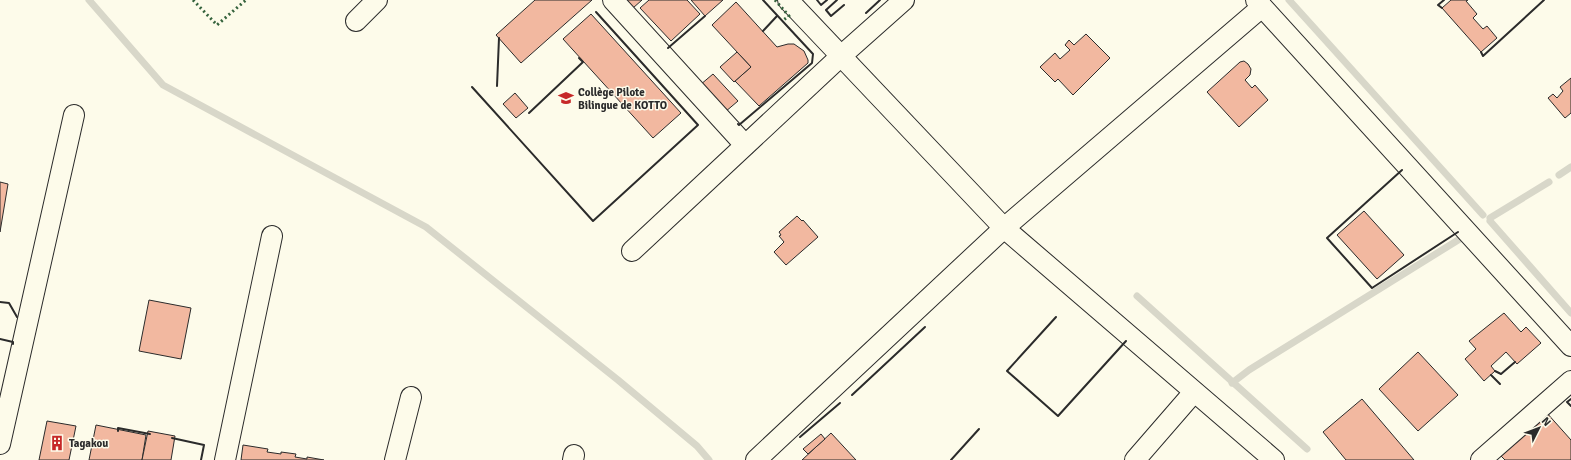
<svg xmlns="http://www.w3.org/2000/svg" width="1571" height="460" font-family="Signika,sans-serif">
<style>
.lines{fill:none;stroke-linecap:round;stroke-linejoin:round}
.stream{stroke:#d8d7c9;stroke-width:7}
.building{fill:#f2b8a0;stroke:#2b2b2b}
.street-casing{stroke:#2b2b2b;stroke-width:22}
.street{stroke:#fdfbea;stroke-width:20}
.hedge{stroke:#34623c;stroke-width:3;stroke-dasharray:2 3;stroke-linecap:butt}
.wall{stroke:#2b2b2b;stroke-width:2}
.labels{text-anchor:middle;dominant-baseline:central;stroke-width:3;stroke-linejoin:round;paint-order:stroke}
.poi-label{font-size:11px;font-weight:bold;fill:#2b2b2b;stroke:#fdfbea;text-anchor:start}
</style>
<rect width="100%" height="100%" fill="#fdfbea"/>
<g class="lines">
<g class="stream">
<polyline points="89,0 163,85 426,227 618,380 697,446 709,460"/>
<polyline points="1289,0 1483,215"/>
<polyline points="1559,175 1571,167"/>
<polyline points="1490,218 1549,182"/>
<polyline points="1490,221 1571,313"/>
<polyline points="1137,296 1307,449"/>
<polyline points="1232,383 1249,370 1463,237"/>
</g>
</g>
<g class="building">
<polygon points="535,0 592,0 521,63 496,35"/>
<polygon points="626,0 642,0 633,8"/>
<polygon points="649,0 687,0 700,14 671,41 640,8"/>
<polygon points="691,0 723,0 705,16"/>
<polygon points="1451,0 1468,0 1466,1 1477,14 1473,18 1483,29 1487,26 1497,38 1481,52 1442,8"/>
<polygon points="736,2 777,47 788,44 794,44 804,51 808,60 808,63 759,106 735,81 751,67 712,25"/>
<polygon points="591,14 681,113 653,138 563,39"/>
<polygon points="1086,34 1110,58 1073,95 1058,79 1055,82 1040,67 1055,53 1060,59 1070,50 1065,45 1069,40 1074,45"/>
<polygon points="737,52 751,67 734,82 720,67"/>
<polygon points="1244,61 1248,64 1251,69 1250,75 1245,80 1252,88 1255,85 1268,100 1239,127 1207,92 1240,62"/>
<polygon points="713,74 738,101 725,112 700,85"/>
<polygon points="1571,78 1571,113 1565,118 1548,98 1553,94 1557,98 1563,91 1560,87"/>
<polygon points="515,93 528,108 516,118 503,104"/>
<polygon points="0,182 8,184 0,232"/>
<polygon points="1364,211 1404,255 1377,279 1337,235"/>
<polygon points="797,216 802,221 803,220 818,237 786,265 774,252 784,242 779,236 781,235 779,232"/>
<polygon points="149,300 191,308 181,359 139,351"/>
<polygon points="1504,313 1521,332 1526,327 1541,343 1517,364 1506,352 1491,366 1495,371 1484,381 1465,359 1476,349 1469,341"/>
<polygon points="1418,352 1458,395 1418,431 1379,389"/>
<polygon points="1362,399 1414,460 1346,460 1323,432"/>
<polygon points="1546,412 1571,440 1571,460 1505,460 1499,454"/>
<polygon points="47,421 76,426 69,460 39,460"/>
<polygon points="96,425 146,435 142,460 89,460"/>
<polygon points="148,431 175,436 171,460 142,460"/>
<polygon points="831,433 856,460 802,460"/>
<polygon points="821,434 825,439 808,454 803,449"/>
<polygon points="243,445 268,449 267,452 281,454 281,452 296,454 295,457 307,459 307,457 324,460 241,460"/>
</g>
<g class="lines">
<g class="street-casing">
<g id="street">
<polyline points="613,0 745,145"/>
<polyline points="788,0 1004,228 1274,460"/>
<polyline points="1256,0 1571,346"/>
<polyline points="356,21 377,0"/>
<polyline points="632,251 841,56 904,0"/>
<polyline points="0,444 74,115"/>
<polyline points="225,460 272,236"/>
<polyline points="395,460 411,397"/>
<polyline points="573,460 574,455"/>
<polyline points="756,460 1004,228 1262,7"/>
<polyline points="1135,460 1194,392"/>
<polyline points="1481,460 1571,381"/>
</g>
</g>
<use href="#street" class="street"/>
<g class="hedge">
<polyline points="193,0 217,25 246,0"/>
<polyline points="775,0 789,16 782,21"/>
</g>
<g class="wall">
<polyline points="817,0 821,5 827,0"/>
<polyline points="837,0 826,10 831,16 844,5"/>
<polyline points="1442,8 1438,5 1444,0"/>
<polyline points="866,13 880,0"/>
<polyline points="763,31 777,16"/>
<polyline points="668,48 705,16"/>
<polyline points="1481,52 1483,56 1544,0"/>
<polyline points="497,86 499,38"/>
<polyline points="472,87 593,221 698,125 596,12"/>
<polyline points="529,113 583,62 579,58"/>
<polyline points="738,124 739,125 812,63 813,54 763,0"/>
<polyline points="1402,170 1327,238 1372,288 1458,232"/>
<polyline points="0,302 9,303 17,317"/>
<polyline points="1056,317 1007,371 1058,416 1126,341"/>
<polyline points="0,339 13,342 13,344"/>
<polyline points="1495,371 1501,374 1515,362"/>
<polyline points="1491,375 1500,384"/>
<polyline points="852,395 925,327"/>
<polyline points="1571,399 1567,402 1571,406"/>
<polyline points="118,431 118,428 150,434"/>
<polyline points="800,437 840,403"/>
<polyline points="172,438 204,445 201,460"/>
<polyline points="951,460 979,429"/>
</g>
</g>
<defs>
<g id="school-bare" transform="scale(1.2)"><path d="M0-5L7-2L0 1L-7-2ZM-4 1L0 2.5L4 1V4Q0 6-4 4Z" fill="#c62828" stroke="#fdfbea" stroke-width="2.5" paint-order="stroke"/></g>
<g id="building-bare" transform="scale(1.2)"><path d="M-4-6H4V6H1V3H-1V6H-4ZM-2.5-4.3h1.7v1.8h-1.7ZM.8-4.3h1.7v1.8H.8ZM-2.5-1h1.7V.8h-1.7ZM.8-1h1.7V.8H.8Z" fill="#c62828" stroke="#fdfbea" stroke-width="2.5" paint-order="stroke"/></g>
</defs>
<g fill-rule="evenodd">
<use href="#school-bare" x="566" y="98"/>
<use href="#building-bare" x="57" y="443"/>
</g>
<g class="labels">
<g class="poi-label">
<text x="578" y="92">Collège Pilote<tspan x="578" dy="13">Bilingue de KOTTO</tspan></text>
<text x="69" y="443">Tagakou</text>
</g>
</g>
<g transform="translate(1539 428) rotate(48)" stroke="#fdfbea" stroke-width="3" paint-order="stroke">
<path d="M0-3L7 15L0 10L-7 15Z" fill="#2b2b2b"/>
<text y="-6" font-size="11" font-weight="bold" text-anchor="middle" fill="#2b2b2b">N</text>
</g>
</svg>
